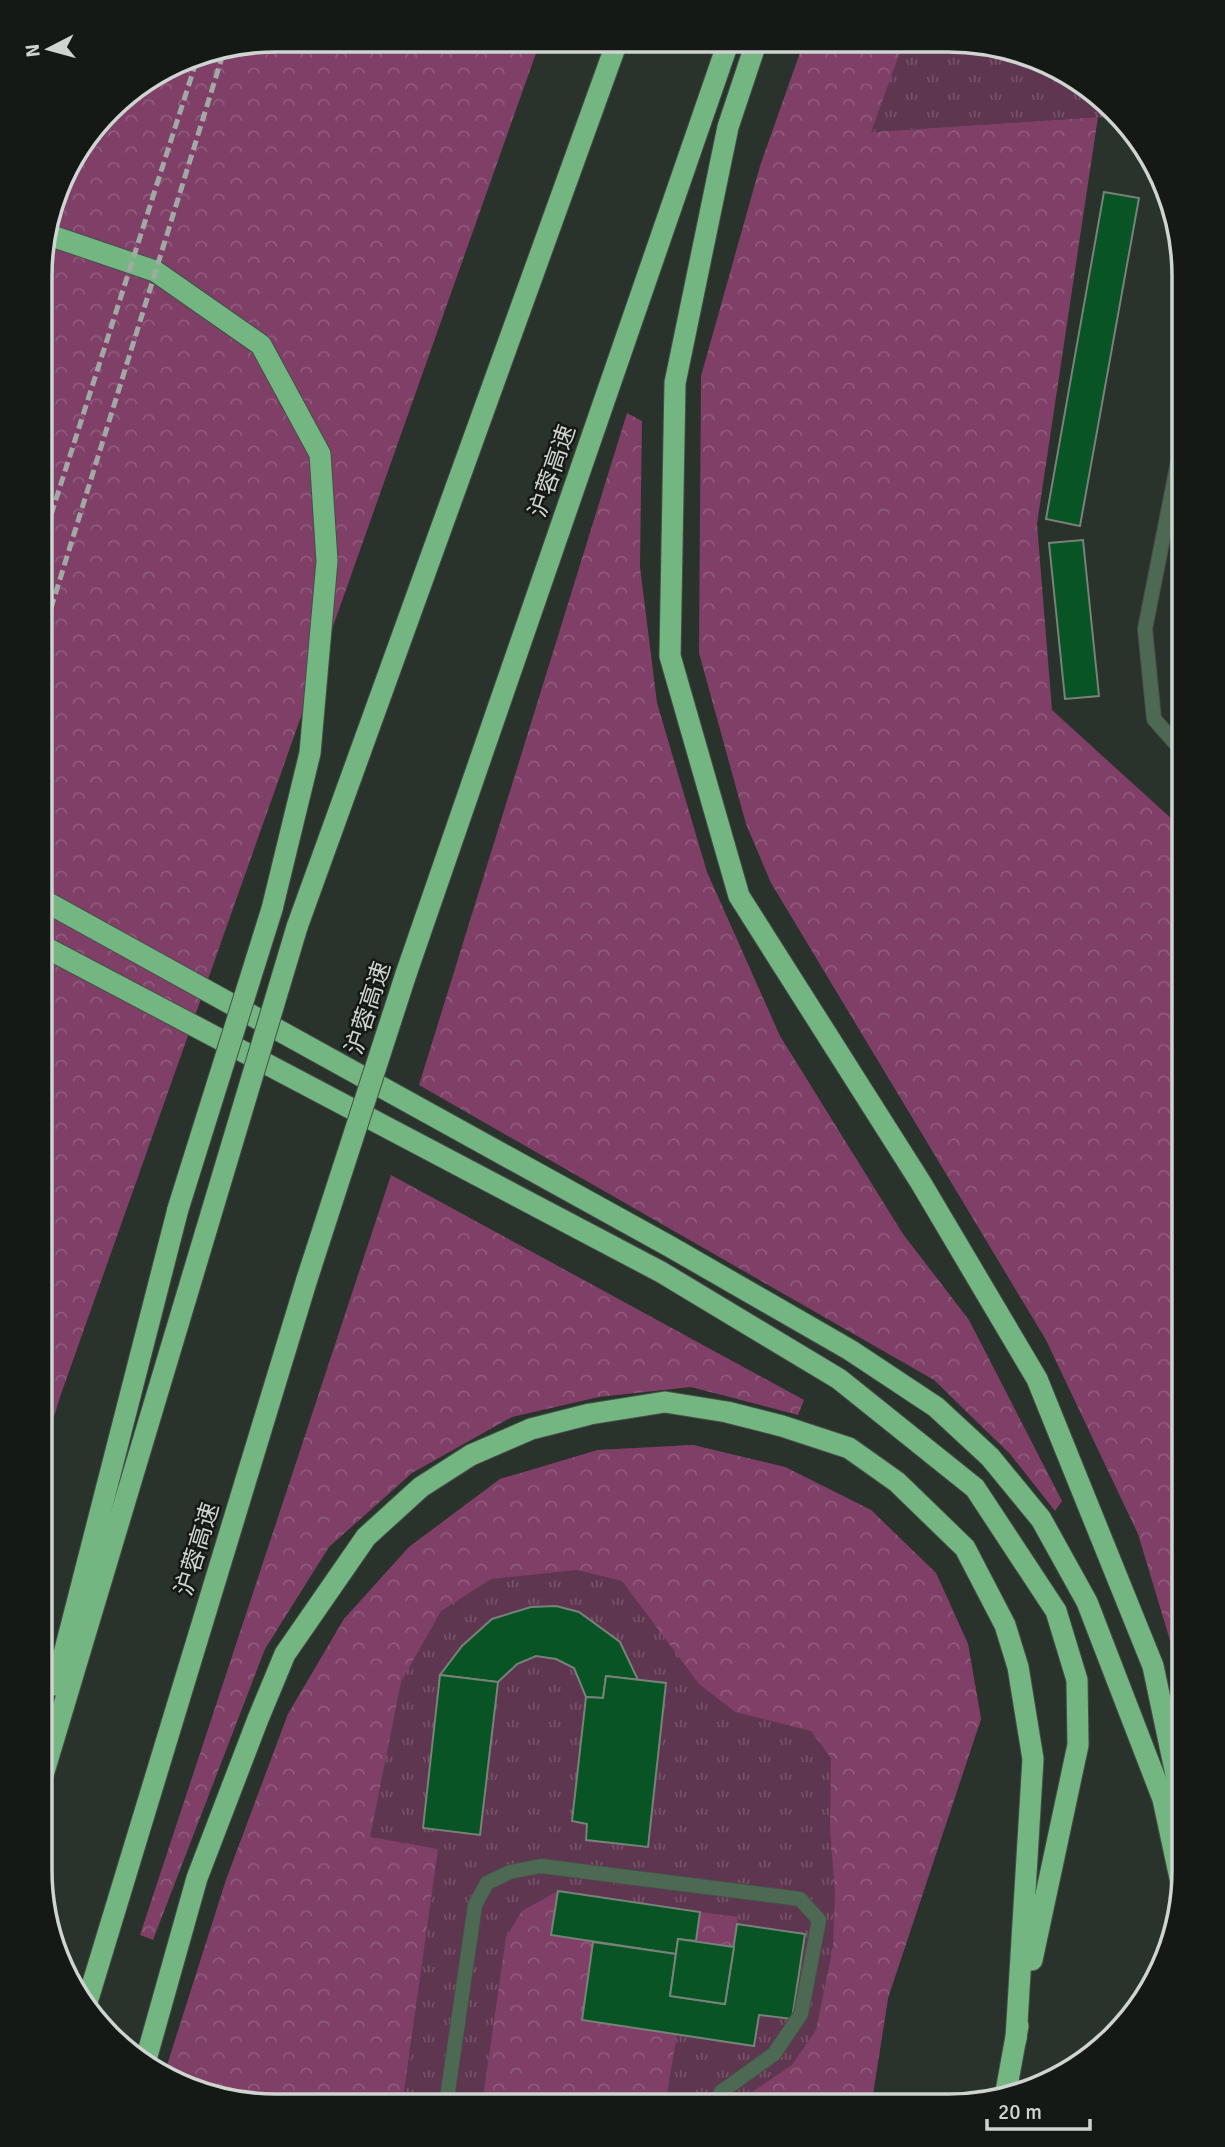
<svg xmlns="http://www.w3.org/2000/svg" width="1225" height="2147" font-family="Signika,'Noto Sans SC',sans-serif">
<style>
.grass{fill:url(#grass-tufts)}
.forest{fill:url(#forest-crowns)}
.building{fill:#085425;stroke:#778279;stroke-width:2}
.lines{fill:none;stroke-linecap:round;stroke-linejoin:round}
.service-casing{stroke:#474f49;stroke-width:16}
.motorway-casing{stroke:#474f49;stroke-width:23}
.service{stroke:#4e6953;stroke-width:14}
.motorway{stroke:#73b681;stroke-width:21}
.rail{stroke:#a2a9a4;stroke-width:5;stroke-dasharray:10 5;stroke-linecap:butt}
.motorway-bridge-casing{stroke:#474f49;stroke-width:23;stroke-linecap:butt}
.motorway-bridge{stroke:#73b681;stroke-width:21}
.labels{text-anchor:middle;dominant-baseline:central;stroke-width:5;stroke-linejoin:round;paint-order:stroke}
.street-label{font-size:24px;fill:#ced4cf;stroke:#151915}
.rim{fill:none;stroke:#ced4cf;stroke-width:3.5}
</style>
<defs>
<pattern id="grass-tufts" width="24" height="20" patternUnits="userSpaceOnUse" patternTransform="scale(1.75)"><rect width="24" height="20" fill="#5f364f"/><path d="M3 7l-1-3M5 7V3M7 7l1-3M15 17l-1-3M17 17v-4M19 17l1-3" fill="none" stroke="#755267"/></pattern>
<pattern id="forest-crowns" width="20" height="18" patternUnits="userSpaceOnUse" patternTransform="scale(1.75)"><rect width="20" height="18" fill="#7f3f67"/><path d="M2 6a3 3 0 1 1 6 0M12 15a3 3 0 1 1 6 0" fill="none" stroke="#905a7c"/></pattern>
</defs>
<rect width="100%" height="100%" fill="#29322b"/>
<g class="grass">
<polygon points="903,44 994,45 1104,99 1118,120 1098,117 870,132"/>
<polygon points="693,1445 785,1467 871,1510 936,1573 968,1644 981,1719 888,1998 871,2107 245,2105 186,2089 164,2075 226,1880 288,1714 344,1619 409,1547 500,1479 598,1450"/>
</g>
<g class="forest">
<polygon points="277,40 540,42 60,1397 41,1458 42,246 65,172 120,99 186,58"/>
<polygon points="803,44 903,44 871,132 1098,117 1037,524 1052,710 1185,831 1184,1687 1138,1534 1046,1340 771,883 746,824 699,653 701,376 760,166"/>
<polygon points="627,413 642,421 640,567 657,703 707,872 780,1036 903,1234 969,1320 1062,1501 1055,1511 1010,1454 934,1380 419,1085"/>
<polygon points="391,1175 804,1400 798,1415 691,1387 599,1397 512,1417 412,1473 329,1547 265,1649 153,1940 140,1935"/>
<polygon points="693,1445 785,1467 871,1510 936,1573 968,1644 981,1719 888,1998 871,2107 741,2106 749,2094 792,2065 816,2030 833,1947 835,1892 830,1829 831,1758 811,1731 735,1712 699,1684 622,1581 577,1570 491,1579 441,1611 401,1682 370,1837 438,1849 402,2105 245,2105 186,2089 164,2075 226,1880 288,1714 344,1619 409,1547 500,1479 598,1450"/>
<polygon points="558,1891 552,1935 593,1942 582,2020 677,2034 665,2106 482,2105 506,1937 522,1911"/>
<polygon points="700,1912 738,1917 734,1947 696,1941"/>
</g>
<g class="building">
<polygon points="1104,192 1139,198 1080,526 1046,519"/>
<polygon points="1083,540 1099,696 1065,699 1049,543"/>
<polygon points="556,1606 579,1612 620,1642 638,1680 606,1676 603,1698 586,1697 574,1668 556,1659 536,1656 517,1664 498,1682 440,1675 462,1646 492,1619 531,1607"/>
<polygon points="440,1675 498,1682 480,1835 423,1828"/>
<polygon points="606,1676 666,1683 648,1847 586,1840 587,1824 572,1821 586,1697 603,1698"/>
<polygon points="558,1891 700,1912 696,1941 678,1939 676,1954 551,1935"/>
<polygon points="737,1924 805,1934 792,2019 759,2015 754,2046 582,2020 593,1942 676,1954 670,1996 725,2004"/>
<polygon points="678,1939 734,1947 725,2004 670,1996"/>
</g>
<g class="lines">
<g class="service-casing">
<g id="service">
<polyline points="1185,754 1154,719 1145,629 1185,426"/>
<polyline points="446,2105 475,1905 487,1883 510,1872 541,1866 800,1899 819,1920 801,2014 774,2054 721,2092 715,2106"/>
</g>
</g>
<g class="motorway-casing">
<g id="motorway">
<polyline points="756,43 728,127 675,383 670,656 739,896 921,1183 1037,1379 1153,1666 1182,1803 1184,1845"/>
<polyline points="46,234 155,271 261,345 320,454 327,561 310,753 272,909"/>
<polyline points="41,899 669,1246 850,1350 936,1407 990,1457 1041,1519 1087,1602 1163,1799 1183,1892"/>
<polyline points="297,927 617,42"/>
<polyline points="41,945 661,1272 839,1379 975,1488 1056,1611 1077,1680 1078,1745 1032,1960"/>
<polyline points="406,974 728,43"/>
<polyline points="56,1685 178,1209"/>
<polyline points="40,1785 206,1231"/>
<polyline points="88,1999 307,1279"/>
<polyline points="145,2063 197,1878 258,1719 285,1654 366,1537 421,1487 471,1455 531,1429 590,1414 665,1402 727,1412 782,1426 849,1448 897,1482 965,1548 1005,1625 1018,1667 1033,1759 1016,2039"/>
<polyline points="1005,2097 1018,2026"/>
</g>
</g>
<use href="#service" class="service"/>
<use href="#motorway" class="motorway"/>
<g class="rail">
<polyline points="42,543 198,56"/>
<polyline points="42,637 224,51"/>
</g>
<g class="motorway-bridge-casing">
<g id="motorway-bridge">
<polyline points="178,1209 272,909"/>
<polyline points="206,1231 297,927"/>
<polyline points="307,1279 406,974"/>
</g>
</g>
<use href="#motorway-bridge" class="motorway-bridge"/>
</g>
<g class="labels">
<g class="street-label">
<text transform="translate(552 471) rotate(-71)">沪蓉高速</text>
<text transform="translate(368 1008) rotate(-72)">沪蓉高速</text>
<text transform="translate(197 1549) rotate(-73)">沪蓉高速</text>
</g>
</g>
<path d="M0 0H1225V2147H0ZM276 52H948A224 224 0 0 1 1172 276V1870A224 224 0 0 1 948 2094H276A224 224 0 0 1 52 1870V276A224 224 0 0 1 276 52Z" fill="#151915" fill-rule="evenodd"/>
<path class="rim" d="M276 52H948A224 224 0 0 1 1172 276V1870A224 224 0 0 1 948 2094H276A224 224 0 0 1 52 1870V276A224 224 0 0 1 276 52Z"/>
<g transform="translate(49 49) rotate(264)" stroke="#151915" stroke-width="5" paint-order="stroke">
<path d="M0-5L12 26L0 18L-12 26Z" fill="#ced4cf"/>
<text y="-10" font-size="19" font-weight="bold" text-anchor="middle" fill="#ced4cf">N</text>
</g>
<path d="M987 2119v10h103v-10" fill="none" stroke="#ced4cf" stroke-width="3.5"/>
<text x="998" y="2119" font-size="21" fill="#ced4cf" stroke="#151915" stroke-width="5" paint-order="stroke">20 m</text>
</svg>
